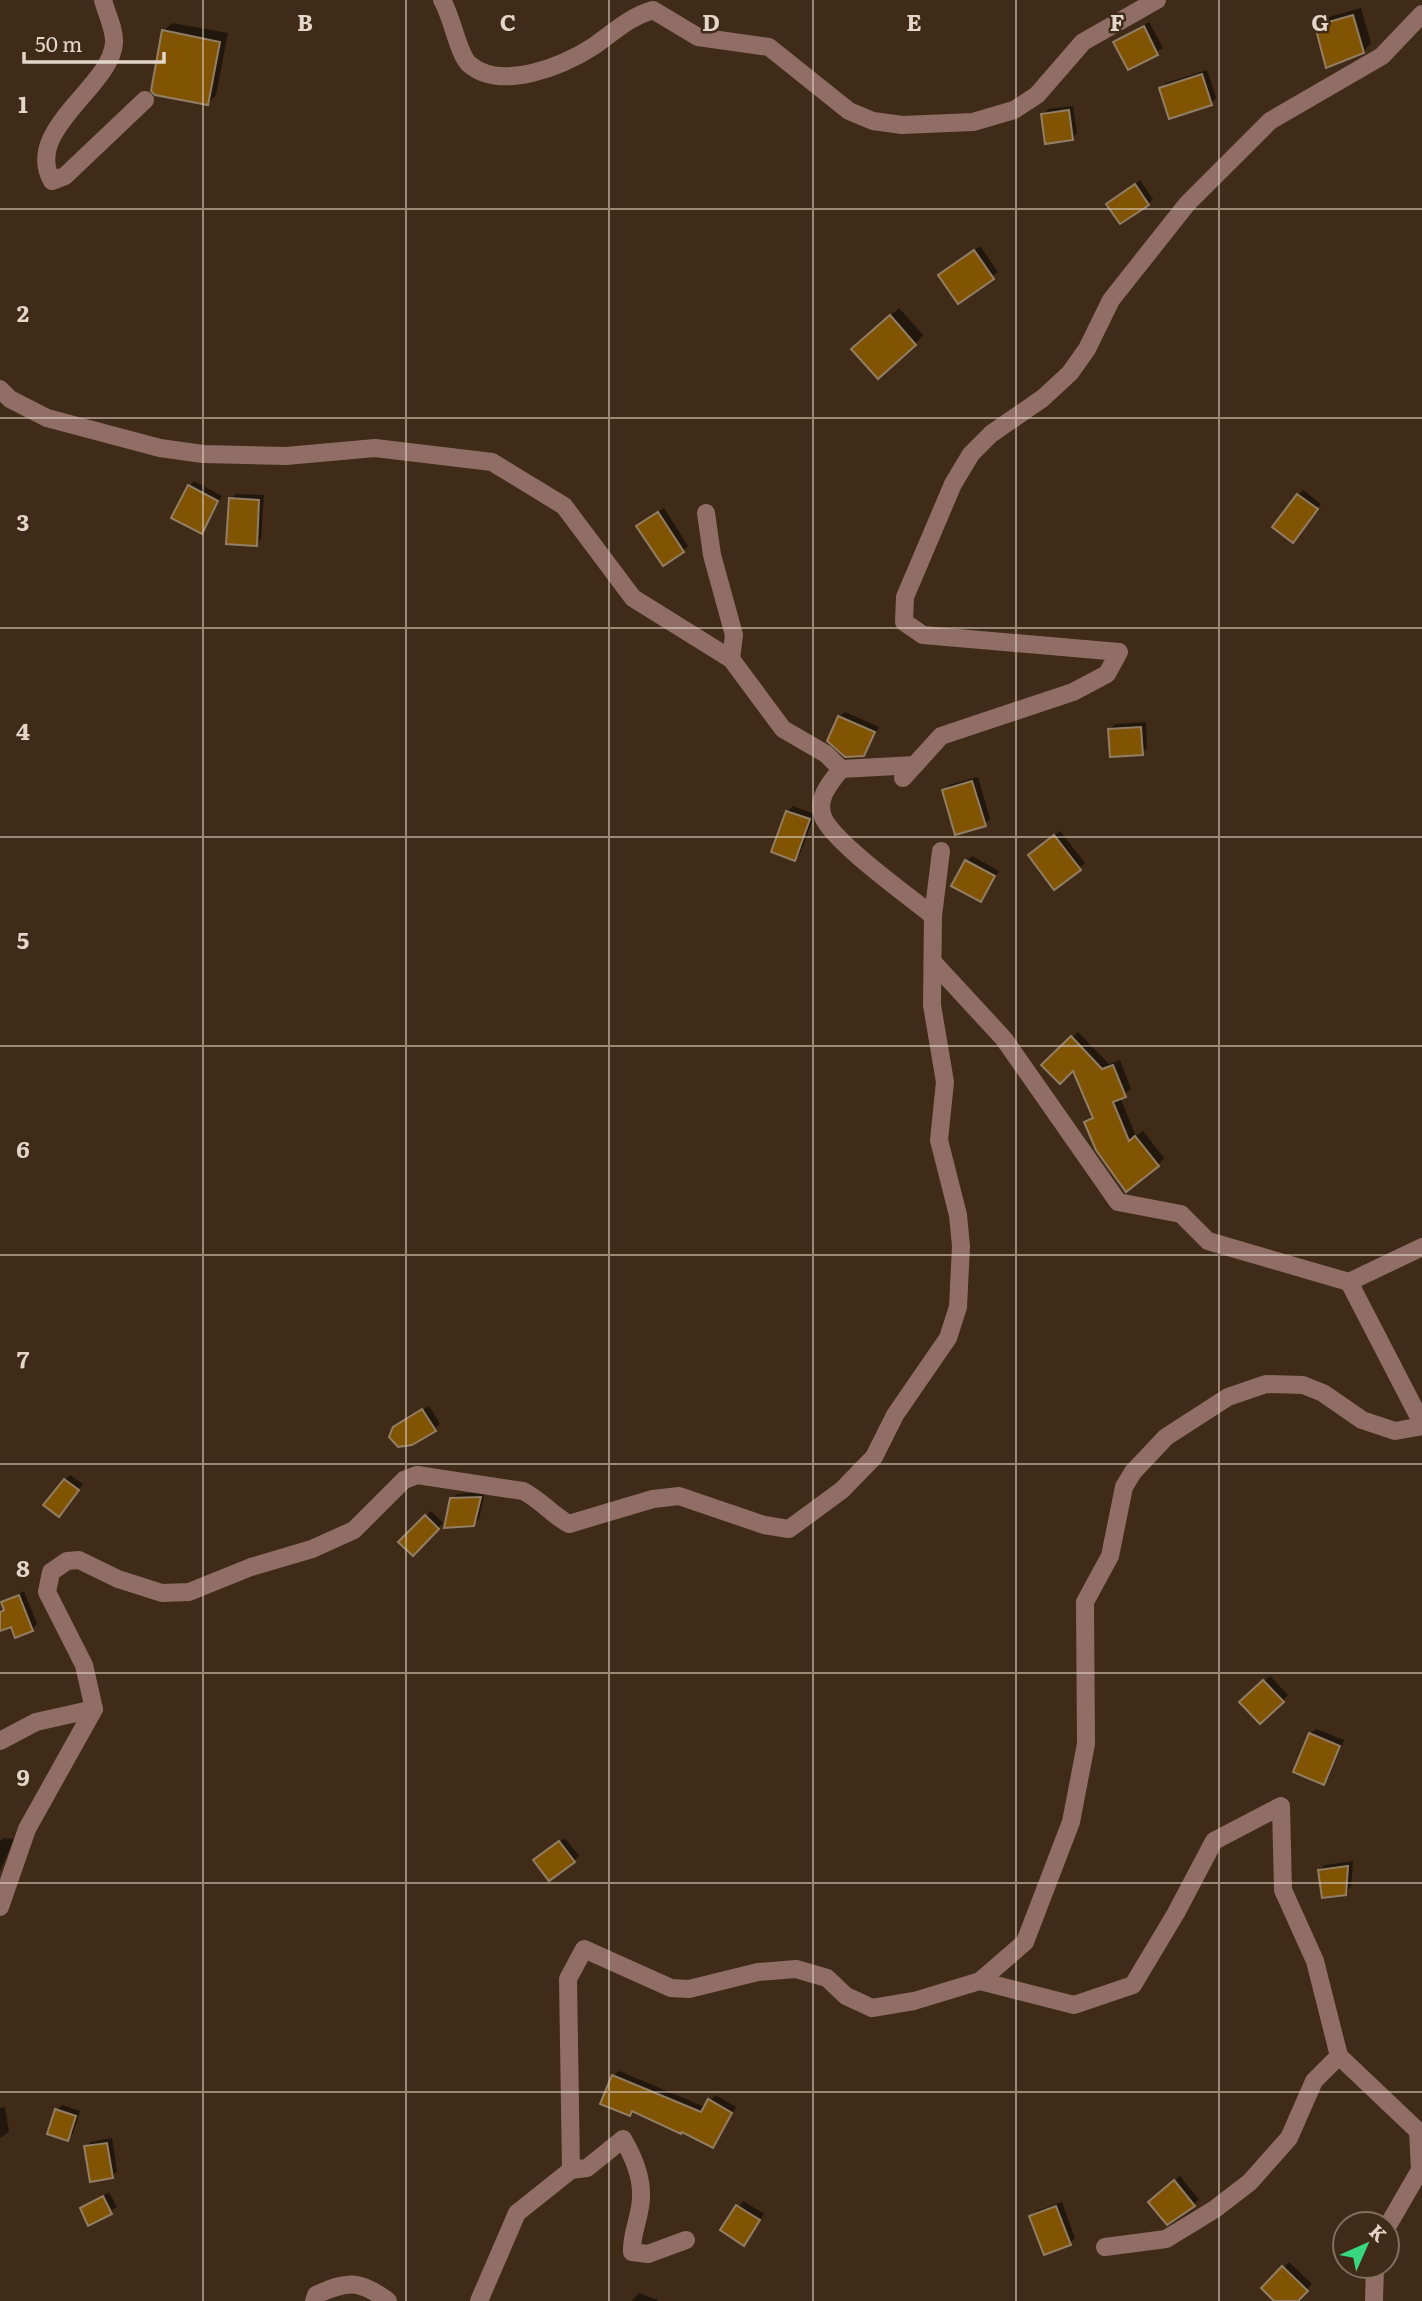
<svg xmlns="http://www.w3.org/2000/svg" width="1422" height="2301" font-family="Literata,serif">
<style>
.shadow{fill:#0007}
.building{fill:#805403;stroke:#927e65;stroke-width:2}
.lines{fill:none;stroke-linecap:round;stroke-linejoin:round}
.minor{stroke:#906e65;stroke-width:18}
.grid{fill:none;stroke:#e4d6ca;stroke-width:2;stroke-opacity:0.55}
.grid-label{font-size:23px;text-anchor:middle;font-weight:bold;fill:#e4d6ca;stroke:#402b18;stroke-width:5;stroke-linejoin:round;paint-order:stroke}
</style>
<rect width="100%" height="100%" fill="#402b18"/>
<g class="shadow">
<polygon points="1361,8 1371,43 1363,52 1317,26 1325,18"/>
<polygon points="1149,22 1163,48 1129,68 1115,42"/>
<polygon points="172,23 228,33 216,95 208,103 164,31"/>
<polygon points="1207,70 1216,98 1211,104 1161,88 1166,83"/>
<polygon points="1073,106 1077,133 1072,139 1043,115 1048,109"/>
<polygon points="1140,180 1153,199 1148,204 1108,204"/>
<polygon points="980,246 998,272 958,301 940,275"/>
<polygon points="899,308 923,335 915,344 862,341"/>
<polygon points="194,481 222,496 201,532 189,486"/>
<polygon points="1303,490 1321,504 1298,535 1298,495"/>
<polygon points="236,494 264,495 261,539 256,544 231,499"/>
<polygon points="664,508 688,546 683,551 644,521"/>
<polygon points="845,712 879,727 863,755 839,717"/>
<polygon points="1146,722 1147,748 1142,753 1110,729 1115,724"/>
<polygon points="978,777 990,819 985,824 944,790 949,785"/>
<polygon points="793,806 815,814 800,854 795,859 787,812"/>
<polygon points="1060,831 1085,863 1055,887 1035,850"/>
<polygon points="972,856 999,871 980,900 967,861"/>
<polygon points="1078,1032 1109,1064 1120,1060 1131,1089 1120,1097 1136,1136 1143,1131 1164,1158 1158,1165 1086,1122 1093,1115 1074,1068 1044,1065"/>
<polygon points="429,1406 440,1424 434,1429 396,1427"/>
<polygon points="70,1475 83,1484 64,1510 65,1480"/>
<polygon points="485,1492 479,1519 473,1525 452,1499 457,1494"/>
<polygon points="431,1511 443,1523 413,1554 401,1542"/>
<polygon points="24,1591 37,1624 32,1629 0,1624 0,1611 5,1608 3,1602"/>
<polygon points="1270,1676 1288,1695 1260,1722 1242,1702"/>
<polygon points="1316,1729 1344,1740 1329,1777 1324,1783 1310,1734"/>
<polygon points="4,1838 14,1839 0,1871 0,1841"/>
<polygon points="565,1838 579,1856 573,1861 541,1855"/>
<polygon points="1353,1861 1351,1887 1345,1893 1320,1870 1325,1865"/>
<polygon points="619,2071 705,2107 715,2095 736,2107 713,2146 683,2130 634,2110 630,2114 613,2076"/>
<polygon points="62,2105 80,2111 73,2133 68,2139 57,2110"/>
<polygon points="5,2107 9,2132 0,2138 0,2108"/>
<polygon points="112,2138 117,2171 112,2176 86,2147 91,2142"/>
<polygon points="1180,2176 1199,2200 1167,2223 1155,2197"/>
<polygon points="109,2192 117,2207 89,2223 82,2209"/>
<polygon points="743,2201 764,2214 744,2243 723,2230"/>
<polygon points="1062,2202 1075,2238 1070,2243 1031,2216 1037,2211"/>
<polygon points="1289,2262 1312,2284 1295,2301 1276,2301 1263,2288"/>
<polygon points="639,2293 658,2300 658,2301 632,2301"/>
</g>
<g class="building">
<polygon points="1353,15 1364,53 1326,68 1315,26"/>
<polygon points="1144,26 1158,55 1128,70 1113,42"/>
<polygon points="162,30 220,42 208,105 155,95 151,91"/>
<polygon points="1202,74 1212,105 1169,119 1159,88"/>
<polygon points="1069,110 1073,140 1045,144 1041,114"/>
<polygon points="1135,184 1149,205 1120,224 1106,204"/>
<polygon points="974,250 994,279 958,304 938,275"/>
<polygon points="890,315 916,345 878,379 851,349"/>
<polygon points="188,485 218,501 202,534 171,518"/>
<polygon points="1297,494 1318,509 1293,543 1272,527"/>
<polygon points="229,498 259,500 257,546 226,544"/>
<polygon points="658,512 684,552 663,566 636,526"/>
<polygon points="838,716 875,732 864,756 845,757 827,741"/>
<polygon points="1141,727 1143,755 1110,757 1108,729"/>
<polygon points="972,781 986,826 955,835 942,790"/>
<polygon points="786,811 810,819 795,861 771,852"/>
<polygon points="1054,835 1081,870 1054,890 1028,855"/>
<polygon points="965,860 995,876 981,902 951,886"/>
<polygon points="1071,1036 1102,1069 1113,1065 1126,1097 1113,1102 1129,1141 1135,1136 1159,1166 1126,1192 1096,1150 1084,1122 1093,1118 1073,1071 1060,1084 1041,1065"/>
<polygon points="422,1409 436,1431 412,1445 398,1447 389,1437 393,1427"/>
<polygon points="64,1479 79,1490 59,1517 43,1505"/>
<polygon points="481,1497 474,1526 444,1528 450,1498"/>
<polygon points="425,1515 439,1529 413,1556 398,1542"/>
<polygon points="19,1595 33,1631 15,1638 11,1627 0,1631 0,1612 4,1610 1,1602"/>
<polygon points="1263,1680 1284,1702 1260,1724 1239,1702"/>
<polygon points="1309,1733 1340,1746 1324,1785 1293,1772"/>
<polygon points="559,1841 575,1862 549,1881 533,1860"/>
<polygon points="1348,1866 1346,1895 1322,1898 1318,1870"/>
<polygon points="612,2075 701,2112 708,2099 732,2113 713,2148 682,2132 681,2134 632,2111 630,2116 600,2104"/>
<polygon points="55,2109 76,2116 68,2141 47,2134"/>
<polygon points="107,2143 113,2178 90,2182 84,2146"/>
<polygon points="1174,2180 1195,2206 1167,2225 1148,2202"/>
<polygon points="103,2196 112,2214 88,2226 80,2208"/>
<polygon points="736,2205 760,2220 744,2246 720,2230"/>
<polygon points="1056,2206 1071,2245 1044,2255 1029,2216"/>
<polygon points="1282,2266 1308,2291 1298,2301 1274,2301 1261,2288"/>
</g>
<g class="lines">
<g class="minor">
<path d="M 103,0 C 106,12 115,30 114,43 C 111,87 23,130 52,181 L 65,176 L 145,100"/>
<path d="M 442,0 C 452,16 458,54 469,64 C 501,92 563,66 594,46 C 614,32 629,17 653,10 L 698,37 L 769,47 L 849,111 L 873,121 L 902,125 L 973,122 L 1014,110 L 1037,95 L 1083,42 L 1157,0"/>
<polyline points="0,389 10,399 47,418 160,448 203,454 286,456 375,448 492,462 564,506 633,598 731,659 783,729 826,754 841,769 915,765"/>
<polyline points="706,513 712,555 734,635 731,659"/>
<path d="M 841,769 C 830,783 816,798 823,817 C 833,842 909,896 933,916"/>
<polyline points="903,778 941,736 1073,692 1107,674 1119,652 923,635 904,622 905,597 953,484 971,454 991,434 1043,398 1070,373 1087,349 1111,300 1187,204 1270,121 1382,56 1422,14"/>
<polyline points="933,962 1004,1039 1118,1202 1181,1214 1208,1241 1349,1282 1422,1247"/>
<polyline points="1349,1282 1422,1423"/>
<polyline points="0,1741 36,1722 94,1709"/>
<path d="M 0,1907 L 27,1829 L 94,1709 L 84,1665 L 47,1592 L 51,1572 L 67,1561 L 79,1560 L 118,1579 L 162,1593 L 189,1592 L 251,1567 L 312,1549 L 354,1530 L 404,1480 L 417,1475 L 523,1491 C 541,1500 552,1515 569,1524 L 653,1499 L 679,1496 L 764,1525 L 789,1529 L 842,1490 L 874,1457 L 895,1415 L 948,1338 L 958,1307 L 961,1246 L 958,1215 L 939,1140 L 945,1082 L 932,1005 L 933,916 L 941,851"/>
<polyline points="980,1981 1074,2005 1133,1985 1176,1913 1214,1841 1281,1806 1283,1890 1315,1961 1339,2056 1418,2131 1420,2170 1387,2227"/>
<polyline points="571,2170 568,1979 584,1949 671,1988 689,1989 758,1972 796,1969 827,1978 846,1996 872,2008 914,2001 980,1981 1025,1942 1071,1822 1086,1744 1085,1602 1110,1556 1124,1487 1133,1472 1166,1437 1228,1397 1266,1384 1303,1385 1323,1393 1362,1420 1395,1431 1422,1426"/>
<polyline points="1105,2247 1166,2239 1215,2209 1250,2182 1289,2138 1314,2081 1339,2056"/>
<path d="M 314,2301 L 316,2295 C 348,2280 360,2280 388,2301"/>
<path d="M 479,2301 L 517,2213 L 571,2170 L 587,2168 L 623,2139 C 633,2156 642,2176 641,2197 C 641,2216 631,2233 632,2252 L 648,2254 L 686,2240"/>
<polyline points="1374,2301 1375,2266"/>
</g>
</g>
<path class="grid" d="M 203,0 L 203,2301M 406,0 L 406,2301M 609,0 L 609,2301M 813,0 L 813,2301M 1016,0 L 1016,2301M 1219,0 L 1219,2301M 0,209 L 1422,209M 0,418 L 1422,418M 0,628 L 1422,628M 0,837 L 1422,837M 0,1046 L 1422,1046M 0,1255 L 1422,1255M 0,1464 L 1422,1464M 0,1673 L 1422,1673M 0,1883 L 1422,1883M 0,2092 L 1422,2092"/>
<g class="grid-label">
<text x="305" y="31">B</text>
<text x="508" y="31">C</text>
<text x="711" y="31">D</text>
<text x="914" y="31">E</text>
<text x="1117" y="31">F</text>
<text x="1320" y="31">G</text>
<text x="23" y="113">1</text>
<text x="23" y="322">2</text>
<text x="23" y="531">3</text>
<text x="23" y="740">4</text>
<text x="23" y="949">5</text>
<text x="23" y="1158">6</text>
<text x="23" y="1368">7</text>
<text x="23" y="1577">8</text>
<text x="23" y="1786">9</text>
</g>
<g transform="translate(1366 2245) rotate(45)"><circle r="33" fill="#402b18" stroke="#826f5f" stroke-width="2"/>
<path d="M0-5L12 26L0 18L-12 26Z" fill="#37d880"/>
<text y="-10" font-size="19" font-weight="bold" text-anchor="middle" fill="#e4d6ca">K</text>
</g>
<path d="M24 52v10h140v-10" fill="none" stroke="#e4d6ca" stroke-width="3.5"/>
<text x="35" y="52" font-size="21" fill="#e4d6ca" stroke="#402b18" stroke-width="5" paint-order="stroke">50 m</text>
</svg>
